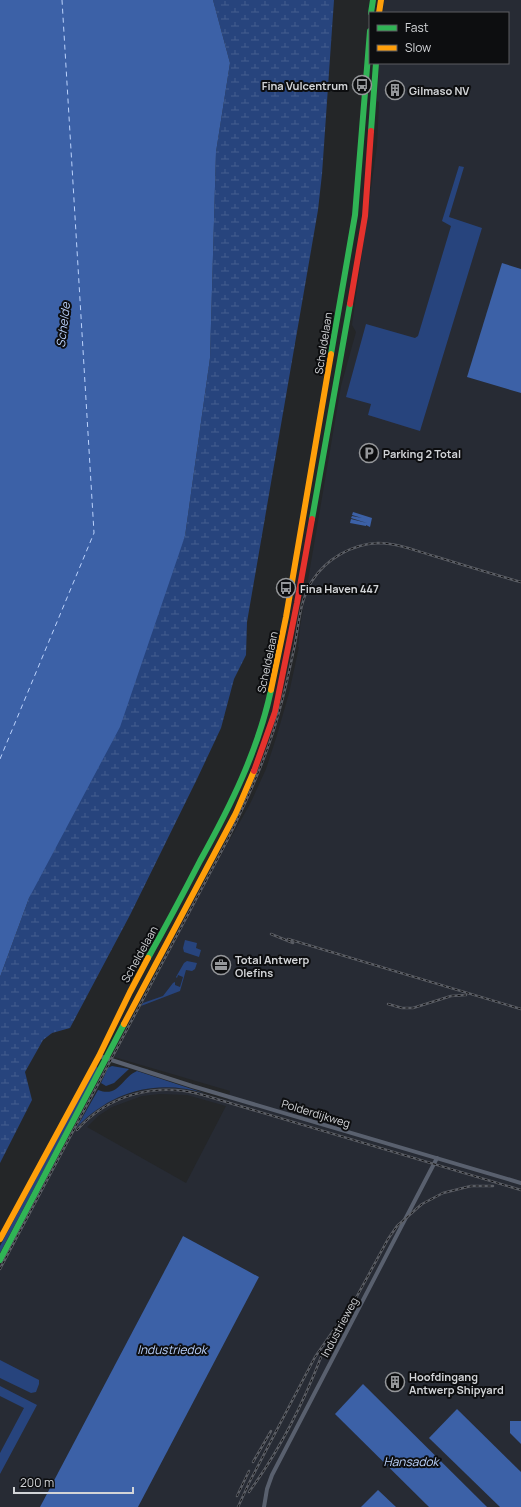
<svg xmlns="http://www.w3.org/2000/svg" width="521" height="1507" font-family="Manrope,sans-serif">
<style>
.built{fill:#272b34;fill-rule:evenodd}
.green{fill:#27447d}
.wetland{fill:url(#wetland-marsh)}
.water{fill:#3c61a7}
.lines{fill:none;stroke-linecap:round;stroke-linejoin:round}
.ferry{stroke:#bbd2fc;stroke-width:1;stroke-dasharray:5 4;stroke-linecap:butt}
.street{stroke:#59606e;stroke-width:4}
.fast{stroke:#30b455;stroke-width:6}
.slow{stroke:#ff9f0a;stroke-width:6}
.jam{stroke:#e5322d;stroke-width:6}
.rail-casing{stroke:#5a5d64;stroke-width:2.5}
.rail{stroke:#0d0e10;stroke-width:1;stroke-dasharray:3;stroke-linecap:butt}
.labels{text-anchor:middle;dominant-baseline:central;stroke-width:4;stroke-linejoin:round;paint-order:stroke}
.poi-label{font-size:11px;font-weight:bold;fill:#d2d4d7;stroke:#0d0e10;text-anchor:start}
.street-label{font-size:11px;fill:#d2d4d7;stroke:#0d0e10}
.water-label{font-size:12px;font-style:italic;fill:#bbd2fc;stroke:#0d0e10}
</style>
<defs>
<pattern id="wetland-marsh" width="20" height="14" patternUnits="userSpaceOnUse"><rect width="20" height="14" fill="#27447d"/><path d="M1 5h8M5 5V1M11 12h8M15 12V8" fill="none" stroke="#455e8f"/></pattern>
</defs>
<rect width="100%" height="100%" fill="#242628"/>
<path class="built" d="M 384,0 L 521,0 L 521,269 L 502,264 L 468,377 L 521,393 L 521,1507 L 138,1507 L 259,1277 L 183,1236 L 40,1507 L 0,1507 L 0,1267 L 105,1069 L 108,1070 L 78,1125 L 103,1104 L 119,1097 L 146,1089 L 166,1087 L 182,1088 L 228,1100 L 230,1091 L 114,1057 L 211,873 L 250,804 L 266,769 L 277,735 L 289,693 L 299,647 L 298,647 L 300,627 L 341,386 L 356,332 L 352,325 L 377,146 L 379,102 L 377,101 L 379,63 L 508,63 L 508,13 L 383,13 ZM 160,1094 L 187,1095 L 226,1106 L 186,1183 L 87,1127 L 98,1116 L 112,1107 L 142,1096 Z"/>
<g class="green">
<polygon points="459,166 464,167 449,217 482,228 420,431 368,415 371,404 346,397 366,324 415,338 418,336 451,226 442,221"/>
<polygon points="185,940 197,943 196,948 201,950 199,957 184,952 183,948"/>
<polygon points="187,961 197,963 195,969 192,971 186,970 180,991 141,1006 143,1003 163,996 173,983 175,982 175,985 180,987 183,977 178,975 177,978 176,977 184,963"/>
<polygon points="96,1066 98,1068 0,1253 0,1246"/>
<polygon points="112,1066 129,1069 114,1083 106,1086 101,1083 107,1070 105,1069"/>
<path d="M 137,1071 L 204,1093 C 156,1079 112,1091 77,1127 L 98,1090 C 119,1098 121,1078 137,1071 Z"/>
<polygon points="0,1360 39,1380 39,1384 36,1392 31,1393 0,1378"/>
<polygon points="0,1386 37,1405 0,1474 0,1453 24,1408 0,1396"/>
</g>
<polygon class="wetland" points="213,0 334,0 322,174 318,210 247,622 246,655 234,679 221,728 197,779 130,915 71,1026 70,1028 52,1033 43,1040 25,1072 32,1100 0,1163 0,977 29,898 185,536 210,358 216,152 230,63"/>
<g class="water">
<polygon points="0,0 213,0 230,63 216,152 210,358 185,536 120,727 29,898 0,977"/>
<polygon points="502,263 521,269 521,393 467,377"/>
<polygon points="353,512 372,518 370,527 366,525 366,526 350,523 351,519 367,523 351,518 352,516 362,518 352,515"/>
<polygon points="183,1236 259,1277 138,1507 40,1507"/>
<polygon points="363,1384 487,1507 429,1507 335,1414"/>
<polygon points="457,1409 521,1472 521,1507 500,1507 429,1438"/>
<polygon points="510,1421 521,1421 521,1444 510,1433"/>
<polygon points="378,1490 396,1507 361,1507"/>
</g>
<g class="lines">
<polyline class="ferry" points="0,759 94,533 62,0"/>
<g class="street">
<polyline points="99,1056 192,1086 521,1183"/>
<polyline points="264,1507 267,1489 272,1475 437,1158"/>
</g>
<g class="fast">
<polyline points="371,13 373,0"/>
<polyline points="371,131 376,63"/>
<polyline points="331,354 355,215 370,31"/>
<polyline points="312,519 350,304"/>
<path d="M 148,958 C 166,926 183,894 200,861 C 230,807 258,751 271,690"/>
<polyline points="0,1260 124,1024"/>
</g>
<g class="slow">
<polyline points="379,13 381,0"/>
<polyline points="271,690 286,617 331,354"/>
<polyline points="124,1024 236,813 254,771"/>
<polyline points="0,1239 99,1056 130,992 148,958"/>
</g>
<g class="jam">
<polyline points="350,304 365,216 371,131"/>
<polyline points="254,771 275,712 297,603 312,519"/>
</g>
<g class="rail-casing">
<g id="rail">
<polyline points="271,934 293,943"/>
<polyline points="288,939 521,1009"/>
<polyline points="388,1004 402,1008 413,1008 451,996 466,995"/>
<path d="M 77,1130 C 109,1094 157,1082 203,1095 L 521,1190"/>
<path d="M 0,1269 L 227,841 C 249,796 270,750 282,701 C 287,682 291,663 295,644 C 299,623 300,600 312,581 C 326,559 352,544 378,543 C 397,543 416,551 434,556 C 463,565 492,574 521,582"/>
<polyline points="253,1462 271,1431"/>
<path d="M 249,1492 C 279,1451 303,1404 321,1357"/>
<polyline points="237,1496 249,1471"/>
<polyline points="238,1507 249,1483 315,1357 356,1298 388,1239 397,1226 422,1204 443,1193 471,1186 493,1186"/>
</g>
</g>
<use href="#rail" class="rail"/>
</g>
<defs>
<g id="bus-ring" transform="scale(1)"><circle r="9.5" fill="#0d0e10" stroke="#95979a" stroke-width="1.5"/><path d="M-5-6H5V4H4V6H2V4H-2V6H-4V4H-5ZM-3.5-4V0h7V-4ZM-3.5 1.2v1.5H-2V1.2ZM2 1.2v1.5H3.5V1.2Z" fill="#95979a"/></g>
<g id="building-ring" transform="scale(1)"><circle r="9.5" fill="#0d0e10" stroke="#95979a" stroke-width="1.5"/><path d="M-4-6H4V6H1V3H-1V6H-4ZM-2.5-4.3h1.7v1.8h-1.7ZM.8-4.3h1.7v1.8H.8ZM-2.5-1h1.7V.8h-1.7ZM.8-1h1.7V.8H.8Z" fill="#95979a"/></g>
<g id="parking-ring" transform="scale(1)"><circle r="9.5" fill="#0d0e10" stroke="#95979a" stroke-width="1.5"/><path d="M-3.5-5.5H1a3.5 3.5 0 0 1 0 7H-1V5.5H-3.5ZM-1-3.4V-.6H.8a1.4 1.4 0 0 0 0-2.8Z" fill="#95979a"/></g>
<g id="office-ring" transform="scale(1)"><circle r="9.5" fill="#0d0e10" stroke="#95979a" stroke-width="1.5"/><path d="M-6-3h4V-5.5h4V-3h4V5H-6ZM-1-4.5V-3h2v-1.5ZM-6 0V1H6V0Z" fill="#95979a"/></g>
</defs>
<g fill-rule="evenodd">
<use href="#bus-ring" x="362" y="85"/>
<use href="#building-ring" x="395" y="90"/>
<use href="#parking-ring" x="369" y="453"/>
<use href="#bus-ring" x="286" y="588"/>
<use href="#office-ring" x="221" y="965"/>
<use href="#building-ring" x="395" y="1382"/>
</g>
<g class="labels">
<g class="poi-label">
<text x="348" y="85" text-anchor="end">Fina Vulcentrum</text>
<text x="409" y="90">Gilmaso NV</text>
<text x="383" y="453">Parking 2 Total</text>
<text x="300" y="588">Fina Haven 447</text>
<text x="235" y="959">Total Antwerp<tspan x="235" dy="13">Olefins</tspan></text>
<text x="409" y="1376">Hoofdingang<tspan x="409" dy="13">Antwerp Shipyard</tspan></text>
</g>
<g class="street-label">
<text transform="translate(323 343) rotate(-81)">Scheldelaan</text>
<text transform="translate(267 662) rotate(-78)">Scheldelaan</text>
<text transform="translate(139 954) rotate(-61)">Scheldelaan</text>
<text transform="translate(316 1113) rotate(17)">Polderdijkweg</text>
<text transform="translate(339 1327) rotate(-62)">Industrieweg</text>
</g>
<g class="water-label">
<text transform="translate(63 325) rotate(-83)">Schelde</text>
<text x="172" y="1349">Industriedok</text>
<text x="411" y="1461">Hansadok</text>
</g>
</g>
<rect x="369" y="12" width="140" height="52" fill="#0d0e10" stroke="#5c5d60"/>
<rect x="377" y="25" width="20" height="6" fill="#30b455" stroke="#5c5d60"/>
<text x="405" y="32" font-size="12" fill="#d2d4d7">Fast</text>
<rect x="377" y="45" width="20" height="6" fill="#ff9f0a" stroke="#5c5d60"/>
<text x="405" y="52" font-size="12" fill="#d2d4d7">Slow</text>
<path d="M14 1487v6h119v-6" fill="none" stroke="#d2d4d7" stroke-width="2"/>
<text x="20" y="1487" font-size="12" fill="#d2d4d7" stroke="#0d0e10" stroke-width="3" paint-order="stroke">200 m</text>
</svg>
